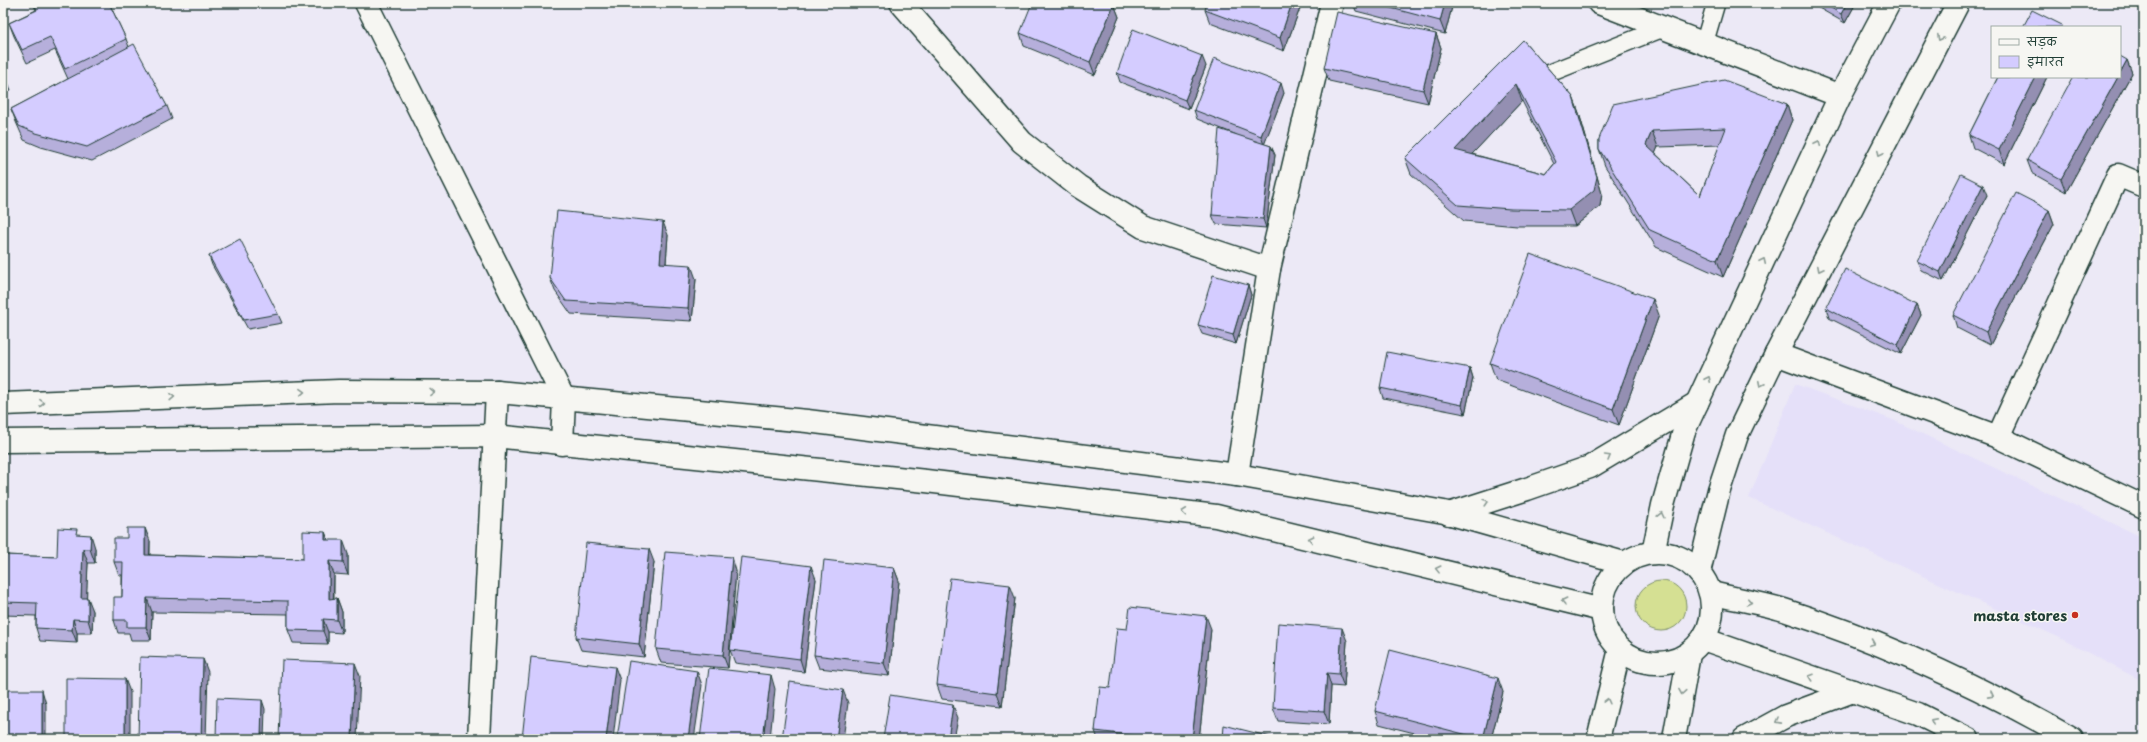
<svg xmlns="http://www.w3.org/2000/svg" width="2147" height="742" font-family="'Playpen Sans','Playpen Sans Deva',sans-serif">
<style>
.built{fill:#e5e0f9}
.green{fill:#d5e093;stroke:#7a8e64}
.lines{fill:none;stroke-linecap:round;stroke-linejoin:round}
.lane-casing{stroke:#1f3d34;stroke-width:20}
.street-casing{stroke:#1f3d34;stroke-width:25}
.secondary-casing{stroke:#1f3d34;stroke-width:25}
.lane{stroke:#f6f6f2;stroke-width:17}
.street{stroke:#f6f6f2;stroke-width:22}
.secondary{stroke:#f6f6f2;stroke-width:22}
.wall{fill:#b6afdb;stroke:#1f3d34;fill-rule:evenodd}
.shaded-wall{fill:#948fb2;stroke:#1f3d34}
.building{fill:#d4ccff;stroke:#1f3d34;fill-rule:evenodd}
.oneway{stroke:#8a9a93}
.poi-dot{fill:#c8321e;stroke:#f6f6f2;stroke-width:1.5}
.labels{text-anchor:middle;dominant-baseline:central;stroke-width:3;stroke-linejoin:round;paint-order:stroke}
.poi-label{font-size:14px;font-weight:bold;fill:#1f3d34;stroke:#f6f6f2;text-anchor:end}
</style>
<rect width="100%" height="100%" fill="#ece9f6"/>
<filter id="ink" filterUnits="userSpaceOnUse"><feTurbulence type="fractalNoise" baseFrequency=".025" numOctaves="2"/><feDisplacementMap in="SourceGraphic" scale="8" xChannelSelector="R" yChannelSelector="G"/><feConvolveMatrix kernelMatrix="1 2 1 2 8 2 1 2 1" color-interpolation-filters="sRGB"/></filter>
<g filter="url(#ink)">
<polygon class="built" points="1795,384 1893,420 2144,538 2144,682 2058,637 1749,498"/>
<circle class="green" cx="1661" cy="606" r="25"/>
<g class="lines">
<g class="lane-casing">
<g id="lane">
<polyline points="1704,44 1716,3"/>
<polyline points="1541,91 1542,82 1547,74 1663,28"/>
</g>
</g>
<g class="street-casing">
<g id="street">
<polyline points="366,3 564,399 562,444"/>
<polyline points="901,3 1022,142 1078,186 1143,227 1269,269"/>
<polyline points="1599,3 1840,96"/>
<polyline points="1776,354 1998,437 2144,507"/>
<polyline points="1998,437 2118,175 2144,186"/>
<polyline points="1237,475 1269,269 1332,3"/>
<polyline points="479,739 497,392"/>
</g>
</g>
<g class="secondary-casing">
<g id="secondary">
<polyline points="3,404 339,391 497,392 807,421 1237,475 1444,512 1624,563"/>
<polyline points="3,441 495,436 926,481 1216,516 1602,610"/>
<polyline points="1449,514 1527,489 1590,467 1697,403"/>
<polyline points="1653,553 1663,505 1684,431 1840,96 1889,3"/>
<circle cx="1657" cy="608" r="55"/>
<polyline points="1699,572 1719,490 1737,435 1776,354 1958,3"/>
<path d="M 1711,593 C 1735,599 1761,603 1784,610 C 1884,642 1981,687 2072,739"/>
<polyline points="1703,639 1918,714 1968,739"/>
<polyline points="1598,739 1620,649"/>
<polyline points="1674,739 1689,654"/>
<polyline points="1744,739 1786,716 1853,691"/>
</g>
</g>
<use href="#lane" class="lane"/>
<use href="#street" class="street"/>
<use href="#secondary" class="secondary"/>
</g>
<g class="wall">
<polygon points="33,3 109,3 126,39 129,47 167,106 172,119 92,161 41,147 24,140 16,122 11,109 68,79 55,50 27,63 14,36 9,23 36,10"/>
<polygon points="1185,3 1196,3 1194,7"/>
<polygon points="1302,3 1284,51 1210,23 1205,10"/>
<polygon points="1353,3 1453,3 1445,34 1356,11"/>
<polygon points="1810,3 1856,3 1845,23"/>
<polygon points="1114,4 1119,17 1095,75 1024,46 1020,33"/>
<polygon points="1436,34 1441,48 1428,103 1329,81 1324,68"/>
<path d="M 1523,40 L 1573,97 L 1579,113 L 1602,194 L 1600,206 L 1575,226 L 1517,226 L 1464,221 L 1411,174 L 1405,158 ZM 1522,101 L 1554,164 L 1546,174 L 1472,154 Z"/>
<polygon points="2127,60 2132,73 2066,192 2032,173 2027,160"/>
<polygon points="1206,66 1189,109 1120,82 1117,73"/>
<polygon points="3,70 11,90 3,94"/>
<polygon points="1998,77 2047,77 2004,164 1973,148 1969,135"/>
<polygon points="1284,93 1264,144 1271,146 1275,155 1266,228 1216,224 1212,215 1237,135 1197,119 1194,110"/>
<path d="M 1787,104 L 1792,120 L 1723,277 L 1656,247 L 1605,166 L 1599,149 L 1599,139 ZM 1720,145 L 1700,196 L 1655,153 L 1658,147 Z"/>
<polygon points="1987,195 1943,281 1921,270 1917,261"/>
<polygon points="2049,210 2054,224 1990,345 1957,328 1953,315"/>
<polygon points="668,235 666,263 696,279 692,321 571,314 555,291 550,278"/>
<polygon points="209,256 278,314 282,323 248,329 212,265"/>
<polygon points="1248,285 1251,295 1236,344 1202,334 1198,325"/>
<polygon points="1917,305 1921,315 1901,354 1829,318 1826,308"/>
<polygon points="1659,315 1619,425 1496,380 1490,363"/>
<polygon points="1470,368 1473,378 1465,414 1383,398 1380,388"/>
<polygon points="325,532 328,540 348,554 348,575 334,574 334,599 337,598 342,612 342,633 328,632 328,644 293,643 288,630 288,614 152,612 151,640 131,640 129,633 118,633 114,620 122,597 122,575 119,575 114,562 150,541 150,555 303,559"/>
<polygon points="79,535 95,548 95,563 88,563 86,598 93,611 92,633 77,633 77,643 40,641 36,628 36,616 3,615 3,555 57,557"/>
<polygon points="654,562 644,657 581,650 576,637"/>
<polygon points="894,568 899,581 889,676 819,668 814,655"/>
<polygon points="736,571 728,668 661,663 656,649"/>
<polygon points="816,579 804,672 735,663 730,650"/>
<polygon points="1015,598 1002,706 942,699 937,685"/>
<polygon points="1127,629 1211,629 1199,739 1098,739 1095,731 1110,688"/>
<polygon points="1347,641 1344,687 1331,686 1329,724 1278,721 1273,708"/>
<polygon points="1503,692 1491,739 1438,739 1379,724 1375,711"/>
</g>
<g class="shaded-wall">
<polygon points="1193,3 1196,3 1194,7"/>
<polygon points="1292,3 1302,3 1284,51 1280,38"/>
<polygon points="1445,3 1453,3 1445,34 1440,21"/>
<polygon points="1847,3 1856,3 1845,23 1841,14"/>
<polygon points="1114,4 1119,17 1095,75 1090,62"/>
<polygon points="1436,34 1441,48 1428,103 1423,90"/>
<polygon points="1202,56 1206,66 1189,109 1185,100"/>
<polygon points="2127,60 2132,73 2066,192 2061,179 2118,77 2120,77 2120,73"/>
<polygon points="2036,77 2047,77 2004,164 1999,150"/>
<polygon points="1281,83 1284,93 1264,145 1261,136"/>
<polygon points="1516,84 1522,101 1461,166 1455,150"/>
<polygon points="1573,97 1579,113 1602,194 1600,206 1575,226 1569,210"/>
<polygon points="1787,104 1792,120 1723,277 1717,260"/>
<polygon points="1652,131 1658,147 1652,161 1646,145"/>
<polygon points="1271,146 1275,155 1266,228 1263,219"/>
<polygon points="1983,185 1987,195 1943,281 1940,272"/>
<polygon points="2049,210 2054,224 1990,345 1986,332"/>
<polygon points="663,222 668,235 665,276 660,263"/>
<polygon points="691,265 696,279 692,321 688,308"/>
<polygon points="1248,285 1251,295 1236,344 1233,335"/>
<polygon points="1653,299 1659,315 1619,425 1613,409"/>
<polygon points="1917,305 1921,315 1901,354 1898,345"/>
<polygon points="1470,368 1473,378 1465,414 1462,405"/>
<polygon points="145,528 150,541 149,568 145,555"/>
<polygon points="325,532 330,545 325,540"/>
<polygon points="91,535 95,548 95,563 90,549"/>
<polygon points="343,540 348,554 348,575 343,562"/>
<polygon points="83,549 88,563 86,611 81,598"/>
<polygon points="649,549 654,562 644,657 639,644"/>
<polygon points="732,557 736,571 728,668 723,655"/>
<polygon points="329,561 334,574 333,612 329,599"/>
<polygon points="811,566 816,579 804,672 800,659"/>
<polygon points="894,568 899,581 889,676 884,663"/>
<polygon points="1010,585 1015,598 1002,706 997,693"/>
<polygon points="88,598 93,611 92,633 88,620"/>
<polygon points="147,598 152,612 151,640 146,627"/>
<polygon points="337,598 342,612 342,633 337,620"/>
<polygon points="1206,616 1211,629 1199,739 1192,739"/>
<polygon points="73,619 77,633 77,643 72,630"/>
<polygon points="323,619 328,632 328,644 323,631"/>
<polygon points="1342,628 1347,641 1344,687 1339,674"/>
<polygon points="203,659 208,672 206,739 201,739"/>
<polygon points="355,663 360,676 357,739 352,739"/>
<polygon points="615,667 620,680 613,739 606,739"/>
<polygon points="697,671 702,685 694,739 688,739"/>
<polygon points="1327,673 1331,686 1329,724 1324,711"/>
<polygon points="771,675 775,689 770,739 763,739"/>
<polygon points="1498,678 1503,692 1491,739 1483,739"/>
<polygon points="125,679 130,692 130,739 125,739"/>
<polygon points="42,690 46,704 46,739 42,739"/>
<polygon points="843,690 848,703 843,739 836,739"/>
<polygon points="262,700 265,709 264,739 261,739"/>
<polygon points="953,705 958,718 954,739 948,739"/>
</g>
<g class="building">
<polygon points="34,3 109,3 126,39 65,69 50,37 22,50 9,23 37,10"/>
<polygon points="1032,3 1111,3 1114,4 1090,62 1020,33"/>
<polygon points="1207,3 1292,3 1280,38 1205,10"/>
<polygon points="1372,3 1445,3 1440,21"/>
<polygon points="1823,3 1847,3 1841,14"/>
<polygon points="2032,10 2062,25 2061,27 2023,27"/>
<polygon points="1337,12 1436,34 1423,90 1324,68"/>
<polygon points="1133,29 1202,56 1185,100 1117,73"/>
<path d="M 1523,40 L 1573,97 L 1597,177 L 1594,190 L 1569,210 L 1511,209 L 1458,205 L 1405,158 ZM 1516,84 L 1556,162 L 1546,174 L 1455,150 Z"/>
<polygon points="134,44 167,106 87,147 36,133 19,126 11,109"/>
<polygon points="2120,56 2127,60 2120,73"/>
<polygon points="1214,58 1281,83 1261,136 1194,110"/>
<polygon points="3,70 8,81 3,83"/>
<polygon points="1998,77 2036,77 1999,150 1969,135"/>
<polygon points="2073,77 2118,77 2061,179 2027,160"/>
<path d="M 1724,80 L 1787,104 L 1717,260 L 1650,230 L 1599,149 L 1599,139 L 1613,104 ZM 1726,128 L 1700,196 L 1646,145 L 1652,131 Z"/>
<polygon points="1219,129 1271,146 1263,219 1212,215"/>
<polygon points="1961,174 1983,185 1940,272 1917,261"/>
<polygon points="2016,193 2049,210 1986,332 1953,315"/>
<polygon points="557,211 663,222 660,263 691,265 688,308 566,301 550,278"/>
<polygon points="240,239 278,314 244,320 209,256"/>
<polygon points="1530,254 1653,299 1613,409 1490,363"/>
<polygon points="1845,269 1917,305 1898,345 1826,308"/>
<polygon points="1213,275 1248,285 1233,335 1198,325"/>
<polygon points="1387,352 1470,368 1462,405 1380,388"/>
<polygon points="58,528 77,529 76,534 91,535 90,549 83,549 81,598 88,598 88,620 73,619 72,630 36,628 37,603 3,602 3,555 57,557"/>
<polygon points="127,528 145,528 145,555 303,559 303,531 325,532 325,540 343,540 343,562 329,561 329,599 337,598 337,620 323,619 323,631 288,630 288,601 147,598 146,627 127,627 127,620 114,620 114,597 122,597 123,562 114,562 114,538 127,538"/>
<polygon points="586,543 649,549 639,644 576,637"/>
<polygon points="665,552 732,557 723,655 656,649"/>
<polygon points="741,557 811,566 800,659 730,650"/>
<polygon points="824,560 894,568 884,663 814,655"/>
<polygon points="950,578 1010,585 997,693 937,685"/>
<polygon points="1130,607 1206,616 1192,739 1164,739 1095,731 1100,687 1110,688 1117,628 1127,629"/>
<polygon points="1278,623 1342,628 1339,674 1327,673 1324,711 1273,708"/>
<polygon points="1390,650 1498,678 1483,739 1375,711"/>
<polygon points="140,657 203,659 201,739 138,739"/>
<polygon points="531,657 615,667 606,739 522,739"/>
<polygon points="282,660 355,663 352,739 279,739"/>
<polygon points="629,661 697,671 688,739 617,739"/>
<polygon points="709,668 771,675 763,739 700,739"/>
<polygon points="66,678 125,679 125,739 66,739"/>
<polygon points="790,682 843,690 836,739 782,739"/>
<rect x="3" y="690" width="39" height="49"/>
<polygon points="890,695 953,705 948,739 883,739"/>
<polygon points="217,698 262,700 261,739 216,739"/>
<polygon points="1224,725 1279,739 1223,739"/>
</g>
<defs><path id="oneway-chevron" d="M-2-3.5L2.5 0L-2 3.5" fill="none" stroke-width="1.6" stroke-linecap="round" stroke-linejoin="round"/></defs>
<g class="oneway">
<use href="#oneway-chevron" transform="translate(1940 38) rotate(117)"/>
<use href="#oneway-chevron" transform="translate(1818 143) rotate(-65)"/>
<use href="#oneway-chevron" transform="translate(1880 153) rotate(117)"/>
<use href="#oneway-chevron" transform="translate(1763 261) rotate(-65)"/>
<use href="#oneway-chevron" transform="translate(1820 269) rotate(117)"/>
<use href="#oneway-chevron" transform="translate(1708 379) rotate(-65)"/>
<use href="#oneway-chevron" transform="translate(1761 384) rotate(116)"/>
<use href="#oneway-chevron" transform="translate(302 392) rotate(-2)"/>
<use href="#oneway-chevron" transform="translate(432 392) rotate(1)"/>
<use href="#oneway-chevron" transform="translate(172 397) rotate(-2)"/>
<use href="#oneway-chevron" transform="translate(42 403) rotate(-2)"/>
<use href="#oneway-chevron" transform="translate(1608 457) rotate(-30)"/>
<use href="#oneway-chevron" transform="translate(1486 502) rotate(-17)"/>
<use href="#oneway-chevron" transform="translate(1184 512) rotate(-173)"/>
<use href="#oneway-chevron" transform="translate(1661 515) rotate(-77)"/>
<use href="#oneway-chevron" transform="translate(1311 539) rotate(-167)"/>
<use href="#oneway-chevron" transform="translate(1438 569) rotate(-166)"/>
<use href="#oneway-chevron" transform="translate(1564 601) rotate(-167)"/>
<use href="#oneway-chevron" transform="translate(1749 602) rotate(13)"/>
<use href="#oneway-chevron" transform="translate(1872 643) rotate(22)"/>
<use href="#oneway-chevron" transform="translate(1811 677) rotate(-161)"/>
<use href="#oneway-chevron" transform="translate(1682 692) rotate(99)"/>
<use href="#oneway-chevron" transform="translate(1991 695) rotate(28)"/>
<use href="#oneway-chevron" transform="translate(1607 701) rotate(-76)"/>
<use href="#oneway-chevron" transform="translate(1778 721) rotate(152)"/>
<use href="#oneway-chevron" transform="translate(1933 721) rotate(-153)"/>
</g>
</g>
<circle class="poi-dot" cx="2075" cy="615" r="4"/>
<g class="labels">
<g class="poi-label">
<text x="2067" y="615">masta stores</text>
</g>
</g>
<rect width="2147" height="742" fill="none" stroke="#f6f6f2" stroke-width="16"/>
<rect x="8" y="8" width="2131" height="726" fill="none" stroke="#1f3d34" stroke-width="1.5" filter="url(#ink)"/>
<rect x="1991" y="26" width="130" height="52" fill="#f6f6f2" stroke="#a0aca6"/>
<rect x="1999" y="39" width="20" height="6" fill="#f6f6f2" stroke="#a0aca6"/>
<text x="2027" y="46" font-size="12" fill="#1f3d34">सड़क</text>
<rect x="1999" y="56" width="20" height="12" fill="#d4ccff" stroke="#a0aca6"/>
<text x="2027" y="66" font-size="12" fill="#1f3d34">इमारत</text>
</svg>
